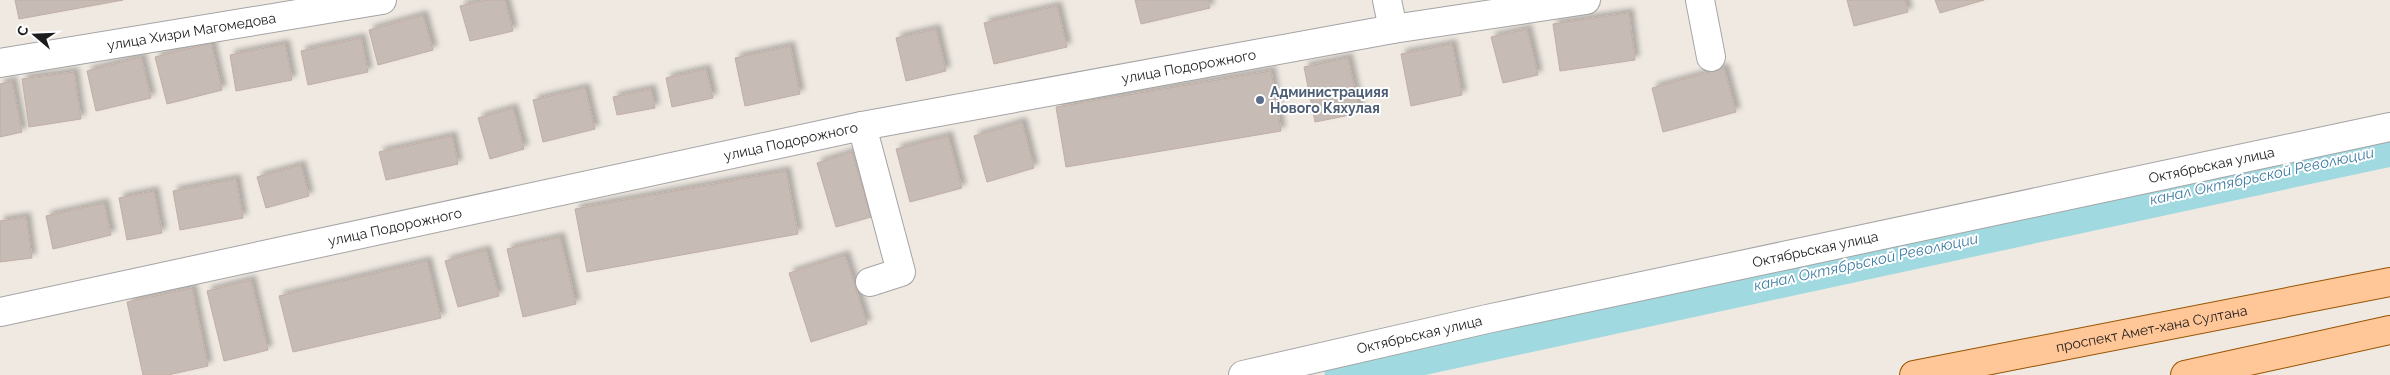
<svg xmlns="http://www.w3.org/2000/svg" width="2390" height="375" font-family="Raleway,sans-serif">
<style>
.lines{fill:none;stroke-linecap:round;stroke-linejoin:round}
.canal{stroke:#a0d9e0;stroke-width:35}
.building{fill:#c7bbb5;stroke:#c2aea4;filter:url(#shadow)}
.minor-casing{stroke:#a4a4a4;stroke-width:30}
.primary-casing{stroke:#975300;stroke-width:30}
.minor{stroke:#fff;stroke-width:28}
.primary{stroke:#ffc698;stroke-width:28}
.service-dot{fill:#5c6f8a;stroke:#fff;stroke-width:2}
.labels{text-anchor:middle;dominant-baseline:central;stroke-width:4;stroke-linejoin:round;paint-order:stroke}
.street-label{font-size:14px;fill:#1d1d1d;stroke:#fff}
.service-label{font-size:14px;font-weight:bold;fill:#4e5e75;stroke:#fff;text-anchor:start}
.water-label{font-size:15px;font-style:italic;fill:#3f7ca3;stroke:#fff}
</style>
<defs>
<filter id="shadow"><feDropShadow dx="4.5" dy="-4.5" stdDeviation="2.5" flood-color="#0004"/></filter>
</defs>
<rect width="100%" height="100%" fill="#efe9e2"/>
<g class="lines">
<polyline class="canal" points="1342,375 2390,149"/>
</g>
<g class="building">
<polygon points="15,0 123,0 19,19"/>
<polygon points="486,0 505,0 513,31 470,41 460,6"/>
<polygon points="1135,0 1208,0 1210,8 1141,24"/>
<polygon points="1847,0 1905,0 1908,12 1854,26"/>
<polygon points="1935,0 1984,0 1940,13"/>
<polygon points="1057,6 1067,47 994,64 984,23"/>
<polygon points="1629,13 1635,60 1560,71 1553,24"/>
<polygon points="423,15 433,50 378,65 369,30"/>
<polygon points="936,29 946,71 906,81 896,38"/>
<polygon points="1527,29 1538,75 1503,83 1491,37"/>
<polygon points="361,38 368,72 308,85 301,51"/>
<polygon points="211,43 222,90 167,104 155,57"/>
<polygon points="285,44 292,80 236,91 230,55"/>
<polygon points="1452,44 1462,95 1411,106 1401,54"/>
<polygon points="790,46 800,94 745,106 735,58"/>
<polygon points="141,57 151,98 96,111 87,71"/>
<polygon points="1348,58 1360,113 1315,122 1304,67"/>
<polygon points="1724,68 1736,112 1663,132 1652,88"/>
<polygon points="706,69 713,98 672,107 666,78"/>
<polygon points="1271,71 1281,131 1066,167 1056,107"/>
<polygon points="74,72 81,119 29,127 22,79"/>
<polygon points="12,81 22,132 0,137 0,84"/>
<polygon points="585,88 595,129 543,142 533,100"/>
<polygon points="651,89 655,108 617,115 613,97"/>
<polygon points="513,108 524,149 490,159 478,118"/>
<polygon points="1022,122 1034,168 987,182 974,136"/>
<polygon points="452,136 458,164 386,180 379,152"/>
<polygon points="948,136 962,188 910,202 896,149"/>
<polygon points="852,152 871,217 836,227 817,163"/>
<polygon points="301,165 309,196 266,208 257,177"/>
<polygon points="786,171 798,234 587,272 575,209"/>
<polygon points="236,179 243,218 180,230 173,191"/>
<polygon points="154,191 162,233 127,240 119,198"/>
<polygon points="104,203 111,235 53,249 46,216"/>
<polygon points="26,217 32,258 0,262 0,221"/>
<polygon points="560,237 576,304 523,317 507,249"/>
<polygon points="486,250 499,296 458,307 445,261"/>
<polygon points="845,255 867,324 811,342 789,273"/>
<polygon points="427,261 441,318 293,352 279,296"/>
<polygon points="251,280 268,350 224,361 207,291"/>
<polygon points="192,288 208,366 168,375 143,375 127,302"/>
</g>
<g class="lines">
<g class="minor-casing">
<g id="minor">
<polyline points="1387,0 1393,29"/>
<polyline points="1700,0 1711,57"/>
<path id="s1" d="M 0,63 L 382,0"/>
<polyline points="862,126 901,272 870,282"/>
<path id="s2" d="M 0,312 L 862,126 L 1393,29 L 1586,0"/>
<path id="s3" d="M 1243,375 L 1487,319 L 2390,127"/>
</g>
</g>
<g class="primary-casing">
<g id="primary">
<path id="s4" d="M 1914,375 L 2390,282"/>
<polyline points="2185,375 2390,330"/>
</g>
</g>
<use href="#minor" class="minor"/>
<use href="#primary" class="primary"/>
</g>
<circle class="service-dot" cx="1260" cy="100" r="5"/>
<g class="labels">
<g class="street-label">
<text stroke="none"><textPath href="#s1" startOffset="194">улица Хизри Магомедова</textPath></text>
<text stroke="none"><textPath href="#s2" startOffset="1214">улица Подорожного</textPath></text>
<text stroke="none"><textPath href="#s2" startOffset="809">улица Подорожного</textPath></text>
<text stroke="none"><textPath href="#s3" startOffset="991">Октябрьская улица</textPath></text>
<text stroke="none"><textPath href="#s2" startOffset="404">улица Подорожного</textPath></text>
<text stroke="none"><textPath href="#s3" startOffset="586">Октябрьская улица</textPath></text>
<text stroke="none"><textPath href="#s4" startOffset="242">проспект Амет-хана Султана</textPath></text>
<text stroke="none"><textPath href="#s3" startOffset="181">Октябрьская улица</textPath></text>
</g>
<g class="service-label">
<text x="1270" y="92">Администрацияя<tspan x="1270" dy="16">Нового Кяхулая</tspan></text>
</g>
<g class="water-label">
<text transform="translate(2262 176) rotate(-12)">канал Октябрьской Революции</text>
<text transform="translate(1866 262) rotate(-12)">канал Октябрьской Революции</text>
</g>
</g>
<g transform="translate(35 35) rotate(289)" stroke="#ffffff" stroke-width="4" paint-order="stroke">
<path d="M0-4L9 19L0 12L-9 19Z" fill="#1d1d1d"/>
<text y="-8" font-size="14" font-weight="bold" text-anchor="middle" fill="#1d1d1d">С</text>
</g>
</svg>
